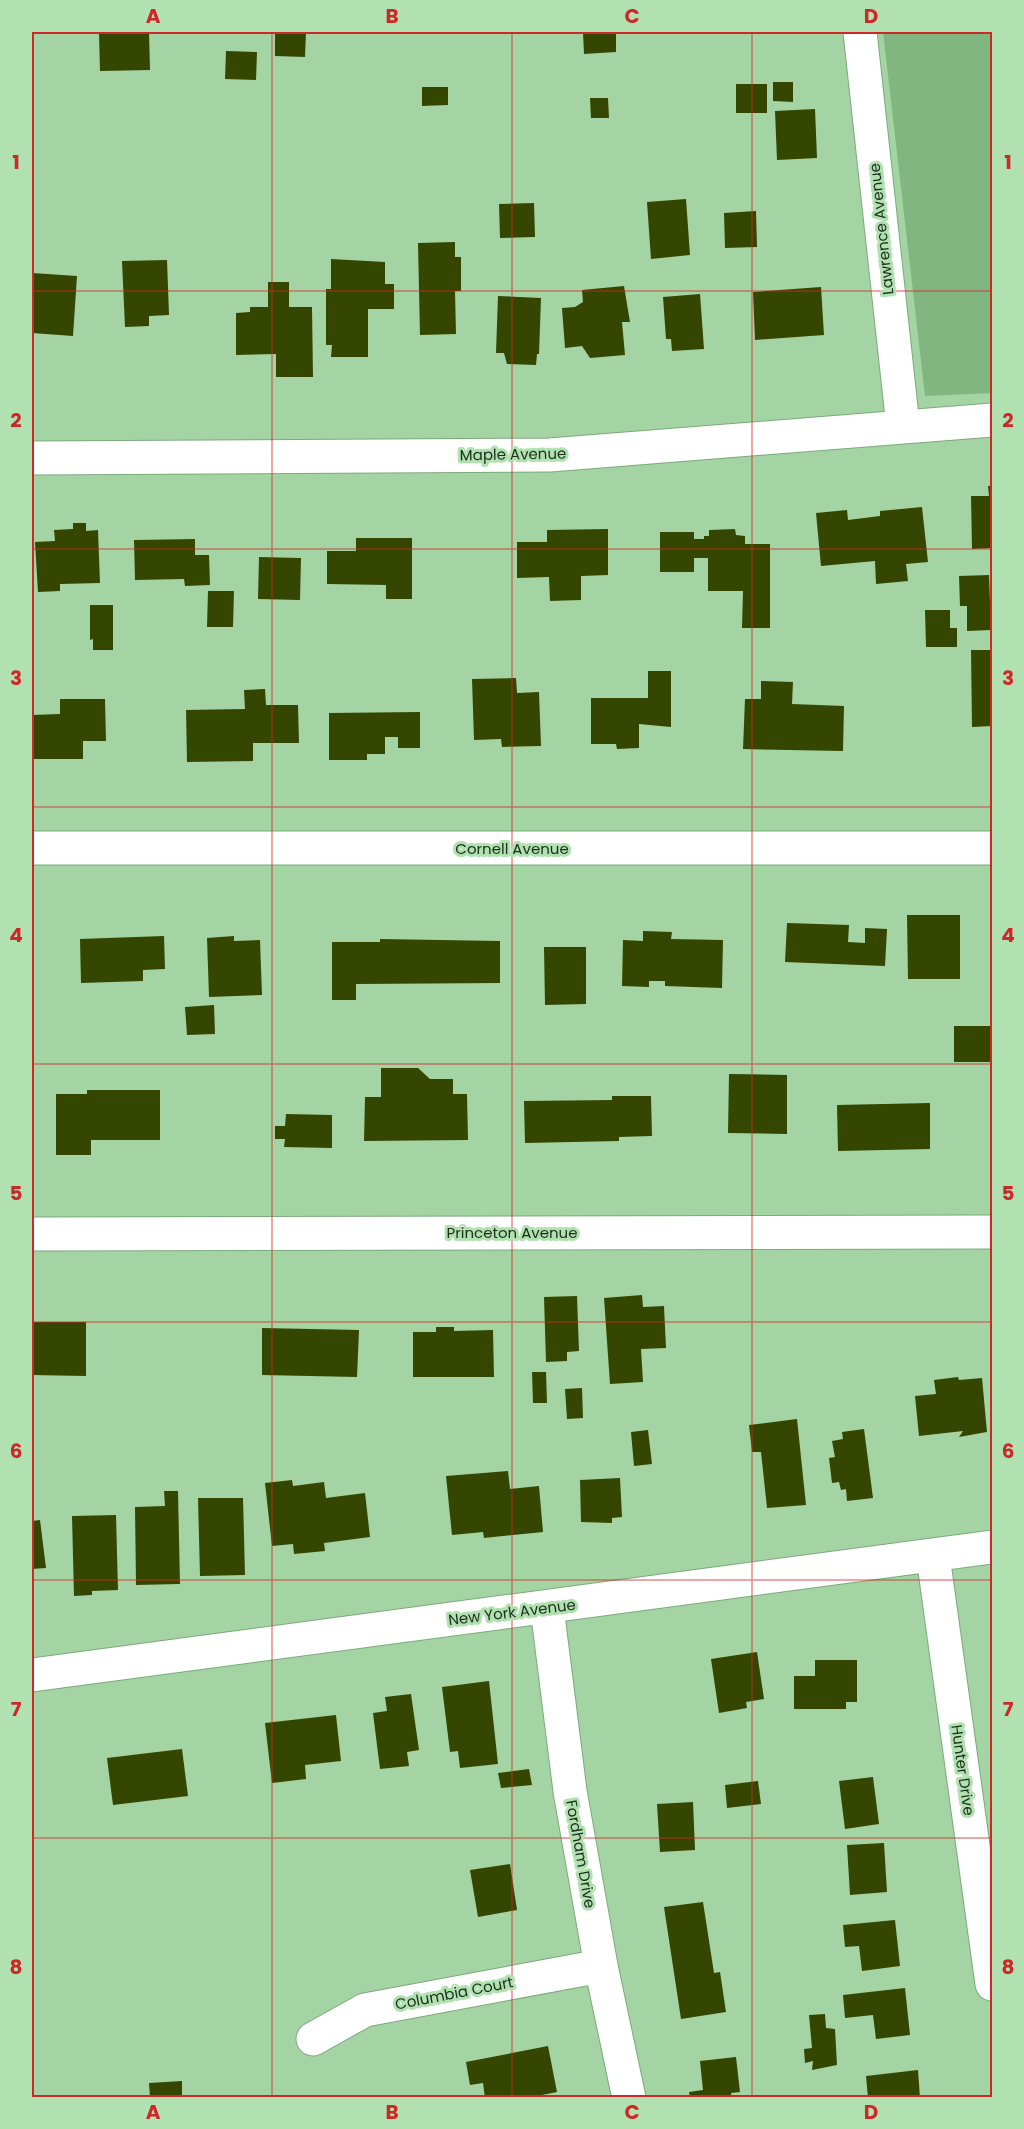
<svg xmlns="http://www.w3.org/2000/svg" width="1024" height="2129" font-family="Poppins,sans-serif">
<style>
.green{fill:#82b681}
.building{fill:#344600}
.lines{fill:none;stroke-linecap:round;stroke-linejoin:round}
.minor-casing{stroke:#7caa7b;stroke-width:35}
.secondary-casing{stroke:#7caa7b;stroke-width:35}
.minor{stroke:#fff;stroke-width:33}
.secondary{stroke:#fff;stroke-width:33}
.grid{fill:none;stroke:#cd2827;stroke-width:1.5;stroke-opacity:0.55}
.labels{text-anchor:middle;dominant-baseline:central;stroke-width:6;stroke-linejoin:round;paint-order:stroke}
.street-label{font-size:15px;fill:#1c2e1c;stroke:#b1e1b0}
.neatline{fill:none;stroke:#cd2827;stroke-width:2}
.grid-label{font-size:20px;text-anchor:middle;font-weight:bold;fill:#cd2827}
</style>
<rect width="100%" height="100%" fill="#a4d4a3"/>
<polygon class="green" points="883,32 992,32 992,393 925,396"/>
<g class="building">
<polygon points="99,32 149,32 150,70 100,71"/>
<polygon points="275,32 306,32 305,57 275,56"/>
<polygon points="583,32 616,32 616,52 584,54"/>
<polygon points="226,51 257,52 256,80 225,79"/>
<polygon points="773,82 793,82 793,102 773,101"/>
<rect x="736" y="84" width="31" height="29"/>
<polygon points="422,87 448,87 448,105 422,106"/>
<polygon points="590,98 608,98 609,118 591,118"/>
<polygon points="815,109 817,158 777,160 775,111"/>
<polygon points="686,199 690,255 651,259 647,202"/>
<polygon points="534,203 535,237 500,238 499,204"/>
<polygon points="756,211 757,247 725,248 724,213"/>
<polygon points="455,242 455,257 461,257 461,291 455,291 456,334 420,335 418,243"/>
<polygon points="331,259 385,262 385,284 394,284 394,309 368,309 368,357 331,357 332,345 326,345 326,289 331,289"/>
<polygon points="167,260 169,315 149,316 149,326 125,327 122,261"/>
<polygon points="32,273 77,276 73,336 32,333"/>
<polygon points="268,282 289,282 289,307 312,307 313,377 276,377 276,354 236,355 236,313 250,312 250,307 268,307"/>
<polygon points="624,286 630,322 622,322 625,355 590,358 582,346 565,348 562,308 575,307 583,302 582,290"/>
<polygon points="821,287 824,335 755,340 753,292"/>
<polygon points="700,294 704,349 672,351 671,339 666,339 663,297"/>
<polygon points="498,296 541,298 539,354 537,354 536,365 507,364 504,353 496,353"/>
<polygon points="988,486 992,486 992,548 972,549 971,496 989,496"/>
<polygon points="922,507 928,562 906,564 908,581 876,584 875,561 821,566 816,513 847,510 848,520 880,516 880,511"/>
<polygon points="73,523 86,523 86,531 98,530 100,583 60,584 60,591 38,592 35,542 55,541 54,530 73,529"/>
<polygon points="608,529 608,575 581,576 581,600 550,601 549,577 517,578 517,542 547,542 547,530"/>
<polygon points="735,529 736,535 745,536 745,544 770,544 770,628 742,628 743,591 708,591 708,558 694,558 694,572 660,572 660,532 694,532 694,539 704,539 704,536 709,536 709,530"/>
<polygon points="356,538 412,538 412,599 386,599 386,585 327,584 327,551 356,551"/>
<polygon points="195,539 195,555 209,555 210,585 185,586 184,579 135,580 134,540"/>
<polygon points="259,557 301,558 300,600 258,599"/>
<polygon points="989,575 991,630 967,631 967,606 960,606 959,576"/>
<polygon points="208,591 234,591 233,627 207,627"/>
<polygon points="90,605 113,605 113,650 93,650 93,639 90,640"/>
<polygon points="925,610 950,610 950,628 957,628 957,647 926,647"/>
<polygon points="971,650 992,650 992,726 972,727"/>
<polygon points="648,671 671,671 671,727 639,724 639,748 617,749 616,744 591,744 591,698 648,698"/>
<polygon points="516,678 517,693 539,692 541,746 502,747 501,739 474,740 472,679"/>
<polygon points="761,681 793,682 792,704 844,706 843,751 743,749 745,699 761,699"/>
<polygon points="265,689 266,705 298,705 299,743 253,743 253,761 187,762 186,710 245,709 244,690"/>
<polygon points="60,699 105,699 106,741 83,741 83,759 32,759 32,715 60,714"/>
<polygon points="420,712 420,748 398,748 398,737 385,737 385,754 367,754 367,760 329,760 329,713"/>
<polygon points="907,915 960,915 960,979 908,979"/>
<polygon points="787,923 849,925 848,942 865,943 865,928 887,929 885,966 785,962"/>
<polygon points="643,931 672,932 671,939 723,940 722,988 665,986 665,981 649,981 649,987 622,986 623,940 643,941"/>
<polygon points="164,936 165,969 143,970 143,981 81,983 80,939"/>
<polygon points="234,936 234,941 260,940 262,995 209,997 207,938"/>
<polygon points="380,939 500,941 500,983 356,984 356,1000 332,1000 332,942 380,942"/>
<polygon points="544,947 586,947 586,1004 545,1005"/>
<polygon points="214,1005 215,1034 187,1035 185,1007"/>
<rect x="954" y="1026" width="38" height="36"/>
<polygon points="381,1068 418,1068 430,1079 453,1079 453,1094 467,1094 468,1140 364,1141 365,1097 381,1097"/>
<polygon points="729,1074 787,1075 787,1134 728,1133"/>
<polygon points="87,1090 160,1090 160,1140 91,1140 91,1155 56,1155 56,1094 87,1094"/>
<polygon points="612,1096 651,1096 652,1136 619,1137 619,1141 525,1143 524,1101 612,1100"/>
<polygon points="930,1103 930,1149 838,1151 837,1105"/>
<polygon points="286,1114 332,1115 332,1148 284,1147 285,1139 275,1139 275,1126 285,1126"/>
<polygon points="642,1295 643,1307 664,1306 666,1348 641,1349 643,1382 610,1384 604,1298"/>
<polygon points="577,1296 579,1351 567,1352 567,1361 546,1362 544,1297"/>
<polygon points="32,1322 86,1322 86,1376 32,1375"/>
<polygon points="436,1327 454,1327 454,1331 493,1330 494,1377 413,1377 413,1332 436,1332"/>
<polygon points="262,1328 359,1330 357,1377 262,1375"/>
<polygon points="532,1372 546,1372 547,1403 533,1403"/>
<polygon points="958,1377 959,1380 982,1378 987,1432 959,1437 963,1431 919,1436 915,1396 936,1394 934,1380"/>
<polygon points="582,1388 583,1418 567,1419 565,1389"/>
<polygon points="797,1419 806,1505 767,1508 761,1452 752,1452 749,1425"/>
<polygon points="864,1429 873,1498 847,1501 846,1489 841,1490 839,1482 832,1483 829,1458 835,1457 832,1441 843,1439 842,1432"/>
<polygon points="648,1430 652,1464 634,1466 631,1432"/>
<polygon points="508,1471 510,1489 539,1486 543,1532 484,1538 483,1532 452,1535 446,1476"/>
<polygon points="620,1478 622,1517 612,1518 612,1523 581,1522 580,1480"/>
<polygon points="292,1480 293,1486 324,1482 326,1498 365,1493 370,1537 324,1543 325,1551 294,1554 293,1544 272,1546 265,1483"/>
<polygon points="164,1491 178,1491 180,1584 136,1585 135,1507 165,1506"/>
<polygon points="198,1498 243,1498 245,1575 200,1576"/>
<polygon points="116,1515 118,1590 92,1591 92,1595 74,1596 72,1516"/>
<polygon points="40,1520 46,1568 32,1569 32,1521"/>
<polygon points="757,1652 764,1699 746,1702 747,1708 719,1713 711,1659"/>
<polygon points="815,1660 857,1660 857,1702 846,1702 846,1709 794,1709 794,1676 815,1676"/>
<polygon points="489,1681 498,1764 460,1768 458,1751 450,1752 442,1687"/>
<polygon points="411,1694 419,1750 407,1752 409,1766 380,1769 373,1713 387,1711 385,1697"/>
<polygon points="336,1715 341,1761 305,1765 306,1779 272,1783 265,1723"/>
<polygon points="182,1749 188,1796 113,1805 107,1758"/>
<polygon points="529,1769 532,1785 501,1788 498,1773"/>
<polygon points="873,1777 879,1824 845,1829 839,1781"/>
<polygon points="758,1781 761,1804 727,1808 725,1785"/>
<polygon points="693,1802 695,1850 660,1852 657,1804"/>
<polygon points="884,1843 887,1892 850,1895 847,1845"/>
<polygon points="510,1864 517,1910 478,1917 470,1870"/>
<polygon points="703,1902 714,1973 720,1972 726,2012 681,2019 664,1907"/>
<polygon points="895,1920 900,1966 862,1971 859,1946 845,1947 843,1925"/>
<polygon points="905,1988 910,2035 876,2039 873,2015 845,2018 843,1995"/>
<polygon points="825,2014 826,2028 835,2029 837,2065 812,2070 813,2061 805,2063 804,2049 812,2048 809,2015"/>
<polygon points="548,2046 557,2092 527,2098 485,2098 483,2083 470,2085 466,2062"/>
<polygon points="736,2057 740,2092 731,2093 732,2098 690,2098 689,2092 703,2090 700,2061"/>
<polygon points="918,2070 920,2098 868,2098 866,2076"/>
<polygon points="182,2081 182,2098 150,2098 149,2083"/>
</g>
<g class="lines">
<g class="minor-casing">
<g id="minor">
<polyline points="860,32 903,426"/>
<polyline points="32,848 992,848"/>
<polyline points="32,1234 992,1232"/>
<polyline points="933,1556 992,1984"/>
<polyline points="547,1608 570,1791 601,1966 629,2098"/>
<polyline points="32,1675 992,1547"/>
<polyline points="313,2039 365,2010 601,1966"/>
</g>
</g>
<g class="secondary-casing">
<polyline id="secondary" points="32,458 550,455 992,420"/>
</g>
<use href="#minor" class="minor"/>
<use href="#secondary" class="secondary"/>
</g>
<path class="grid" d="M 272,32 L 272,2098M 512,32 L 512,2098M 752,32 L 752,2098M 32,291 L 992,291M 32,549 L 992,549M 32,807 L 992,807M 32,1064 L 992,1064M 32,1322 L 992,1322M 32,1580 L 992,1580M 32,1838 L 992,1838"/>
<g class="labels">
<g class="street-label">
<text transform="translate(881 229) rotate(-96)">Lawrence Avenue</text>
<text transform="translate(513 454) rotate(-1)">Maple Avenue</text>
<text x="512" y="848">Cornell Avenue</text>
<text x="512" y="1232">Princeton Avenue</text>
<text transform="translate(512 1612) rotate(-7)">New York Avenue</text>
<text transform="translate(963 1770) rotate(82)">Hunter Drive</text>
<text transform="translate(581 1854) rotate(80)">Fordham Drive</text>
<text transform="translate(454 1993) rotate(-11)">Columbia Court</text>
</g>
</g>
<rect width="1024" height="2129" fill="none" stroke="#b1e1b0" stroke-width="66"/>
<rect x="33" y="33" width="958" height="2063" class="neatline"/>
<g class="grid-label">
<text x="153" y="23">A</text>
<text x="392" y="23">B</text>
<text x="632" y="23">C</text>
<text x="871" y="23">D</text>
<text x="16" y="169">1</text>
<text x="1008" y="169">1</text>
<text x="16" y="427">2</text>
<text x="1008" y="427">2</text>
<text x="16" y="685">3</text>
<text x="1008" y="685">3</text>
<text x="16" y="942">4</text>
<text x="1008" y="942">4</text>
<text x="16" y="1200">5</text>
<text x="1008" y="1200">5</text>
<text x="16" y="1458">6</text>
<text x="1008" y="1458">6</text>
<text x="16" y="1716">7</text>
<text x="1008" y="1716">7</text>
<text x="16" y="1974">8</text>
<text x="1008" y="1974">8</text>
<text x="153" y="2119">A</text>
<text x="392" y="2119">B</text>
<text x="632" y="2119">C</text>
<text x="871" y="2119">D</text>
</g>
</svg>
